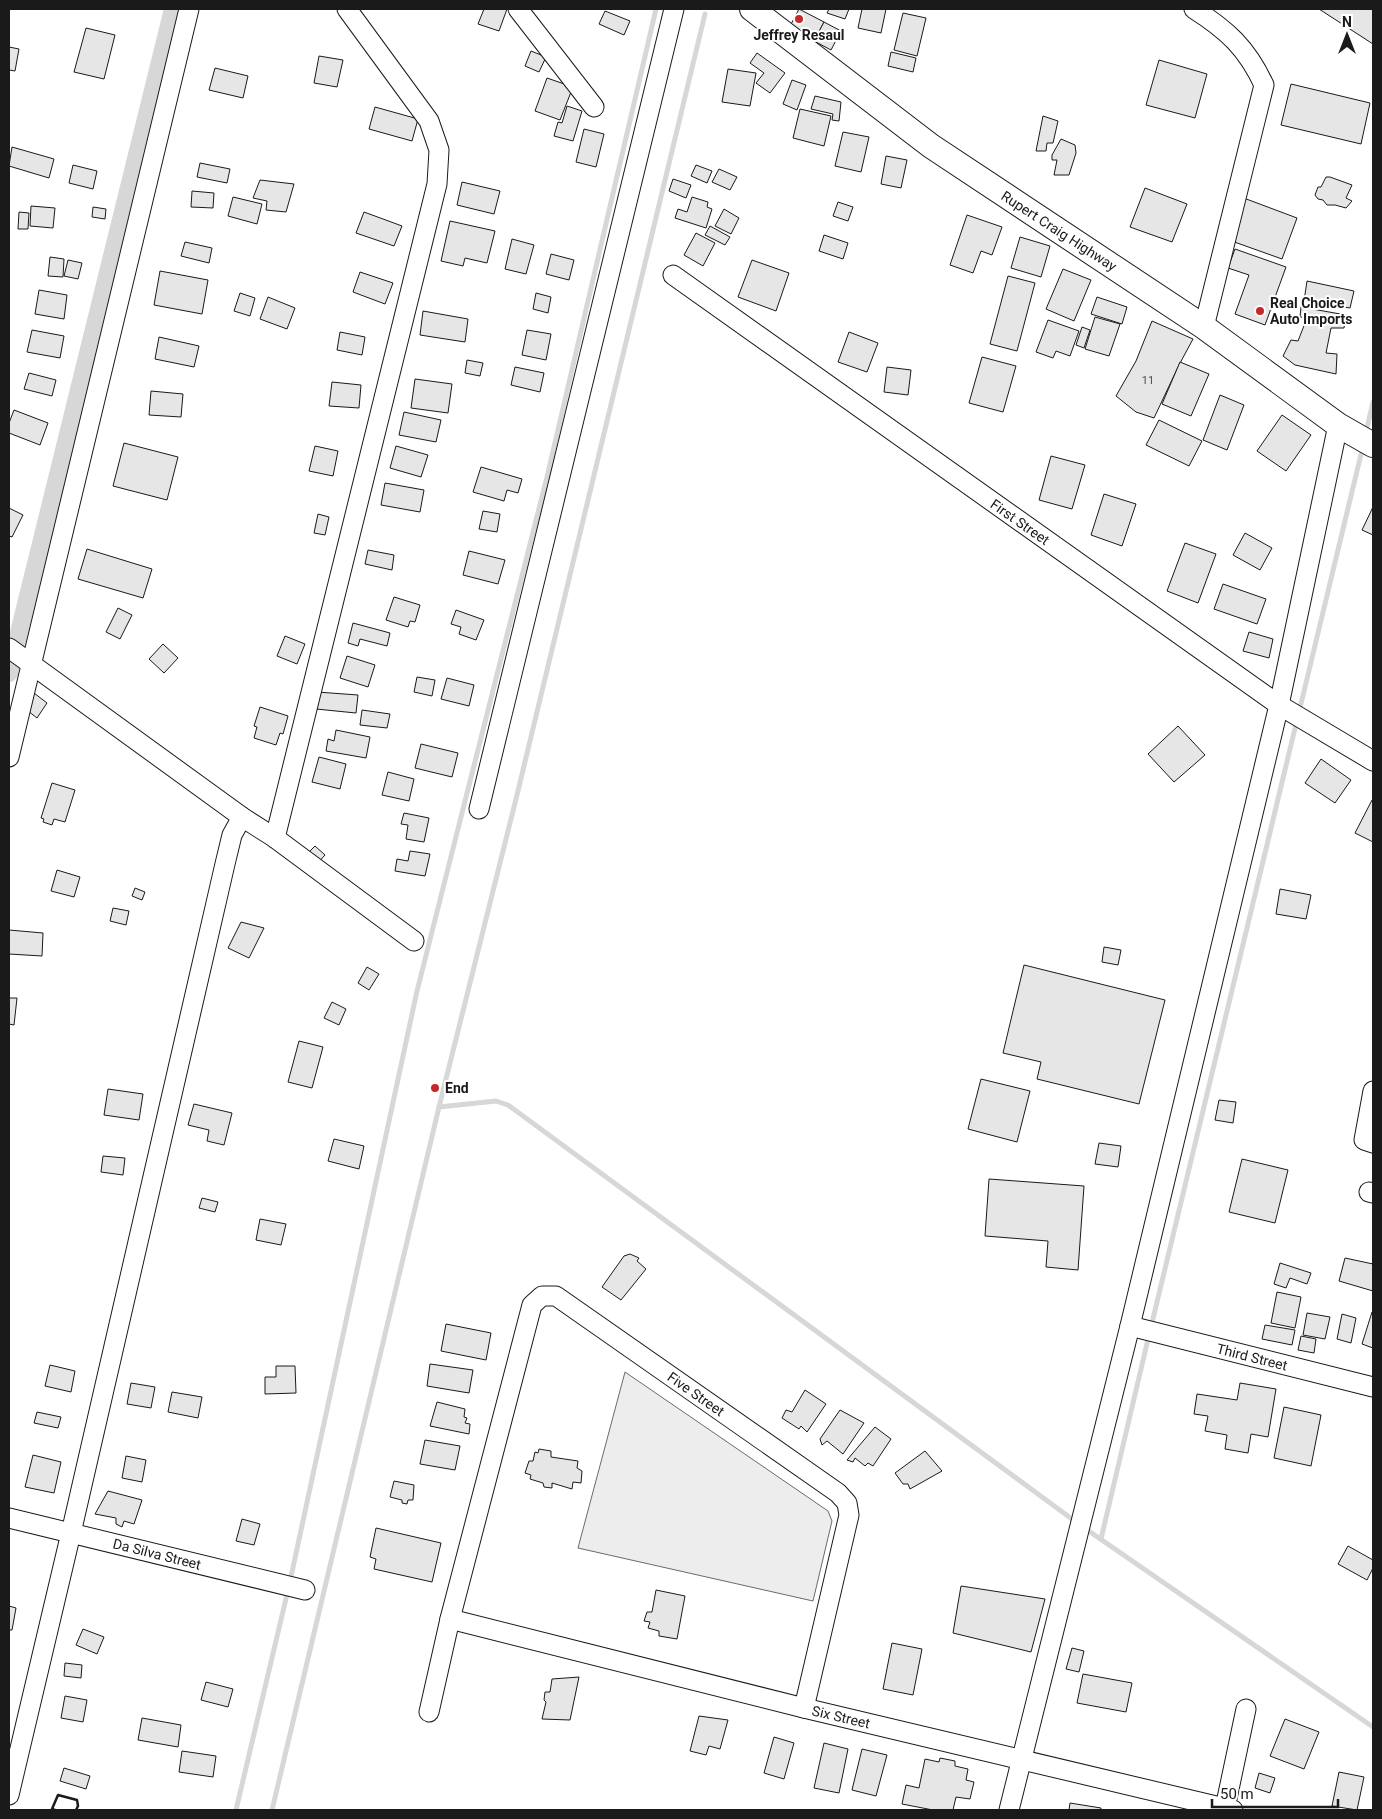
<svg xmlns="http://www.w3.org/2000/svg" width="1382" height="1819" font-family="Roboto,sans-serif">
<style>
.green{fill:#ededed;stroke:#6a6a6a}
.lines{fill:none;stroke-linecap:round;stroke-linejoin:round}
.stream{stroke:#d7d7d7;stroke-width:5}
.canal{stroke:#d7d7d7;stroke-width:18}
.building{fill:#e6e6e6;stroke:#1a1a1a}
.minor-casing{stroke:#1a1a1a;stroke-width:21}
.major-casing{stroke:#1a1a1a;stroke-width:26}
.minor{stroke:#fff;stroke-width:19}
.major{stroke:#fff;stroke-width:24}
.wall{stroke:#1a1a1a;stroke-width:2.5}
.poi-dot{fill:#c62828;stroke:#fff;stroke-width:2}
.labels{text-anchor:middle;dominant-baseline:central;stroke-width:4;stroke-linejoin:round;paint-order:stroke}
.number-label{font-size:11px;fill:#4d4d4d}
.poi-label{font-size:14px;font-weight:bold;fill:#1a1a1a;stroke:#fff;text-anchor:start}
.street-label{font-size:14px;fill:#1a1a1a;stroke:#fff}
</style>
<rect width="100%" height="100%" fill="#fff"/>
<polygon class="green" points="625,1372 828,1511 832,1521 813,1601 578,1548"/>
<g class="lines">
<g class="stream">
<polyline points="1366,432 1373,402"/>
<polyline points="1299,712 1363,446"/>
<polyline points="439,1107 496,1101 508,1105 1076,1522"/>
<polyline points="1151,1327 1297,720"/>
<polyline points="1083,1527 1373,1727"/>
<polyline points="1101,1539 1149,1335"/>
<polyline points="236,1810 289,1586 417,991 547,477 656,9"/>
<polyline points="272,1810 439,1107 517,795 705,14"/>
</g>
<polyline class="canal" points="9,673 173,9"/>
</g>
<g class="building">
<polygon points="484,9 507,9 499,31 478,24"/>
<polygon points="799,9 824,22 814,41 789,28"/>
<polygon points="829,9 849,9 845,19 827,13"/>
<polygon points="862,9 886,9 881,33 858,28"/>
<polygon points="1319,9 1373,9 1373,44"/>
<polygon points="605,11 630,21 624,35 599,24"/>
<polygon points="903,13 926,18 917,56 894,50"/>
<polygon points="824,22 841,31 831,50 814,41"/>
<polygon points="86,28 115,35 104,79 74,72"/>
<polygon points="9,47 19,49 15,71 9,70"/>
<polygon points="531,51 546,57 539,72 525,66"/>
<polygon points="891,52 916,58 913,72 888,66"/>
<polygon points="757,53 785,73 770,93 756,83 764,73 750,63"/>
<polygon points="319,56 343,60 337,87 314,83"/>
<polygon points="1159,60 1207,74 1195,118 1146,105"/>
<polygon points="215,68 248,76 243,98 209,90"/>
<polygon points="728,69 756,73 750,106 722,102"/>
<polygon points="547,78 573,87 560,120 535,111"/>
<polygon points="792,80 806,85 797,110 783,104"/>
<polygon points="1291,84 1370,103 1361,144 1281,125"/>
<polygon points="815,96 841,102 839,121 832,120 833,114 811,109"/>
<polygon points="567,106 582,111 573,141 554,136 558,122 562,123"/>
<polygon points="375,107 418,119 412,141 369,129"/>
<polygon points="800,109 831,116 824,146 793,138"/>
<polygon points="1043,116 1058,121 1053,143 1047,143 1046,151 1036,151"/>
<polygon points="584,129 604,134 596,167 576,162"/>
<polygon points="843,132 869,137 861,172 835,166"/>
<polygon points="1061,139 1075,145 1076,153 1069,175 1054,175 1057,160 1052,160 1052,155"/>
<polygon points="12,147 54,159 49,178 9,166"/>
<polygon points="886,156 907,160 901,188 881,184"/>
<polygon points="200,163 230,169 227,183 197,177"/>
<polygon points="73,165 97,171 93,189 69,183"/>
<polygon points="696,165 712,171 707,183 691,176"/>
<polygon points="719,169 737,177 730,190 712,182"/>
<polygon points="1326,177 1330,177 1352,185 1346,198 1352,201 1346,208 1335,205 1327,205 1323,200 1318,199 1315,195 1318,187 1321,187"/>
<polygon points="673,179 691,185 686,198 669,191"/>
<polygon points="260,180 294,184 286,212 266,210 267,201 253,198"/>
<polygon points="462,182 500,191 494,214 457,205"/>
<polygon points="1145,188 1187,204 1172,242 1130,227"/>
<polygon points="192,191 214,193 213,208 191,207"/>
<polygon points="233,197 262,204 257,224 228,216"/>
<polygon points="692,197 708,202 707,207 712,209 706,228 675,218 678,209 687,212"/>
<polygon points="1241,197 1297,218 1282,259 1226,239"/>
<polygon points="838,202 853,207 848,221 833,216"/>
<polygon points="31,206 55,208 53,228 30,226"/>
<polygon points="93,207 106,209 105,219 92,217"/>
<polygon points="724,209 739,218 731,234 715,226"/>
<polygon points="19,212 29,213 28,229 18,229"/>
<polygon points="364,212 402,226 394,246 356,233"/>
<polygon points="967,215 1002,227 992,255 981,251 973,273 950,265"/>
<polygon points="450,221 495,231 487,263 465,258 463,266 441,261"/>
<polygon points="710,226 730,237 725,245 705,235"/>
<polygon points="696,233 715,243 703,266 684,255"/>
<polygon points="824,235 848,243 843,259 819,251"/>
<polygon points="1020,237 1050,246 1041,277 1011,268"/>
<polygon points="512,239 534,245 526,274 505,269"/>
<polygon points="185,242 212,248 209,263 181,256"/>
<polygon points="1235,249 1286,267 1265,325 1235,314 1249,275 1228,268"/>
<polygon points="551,254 574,260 569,280 546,274"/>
<polygon points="50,257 64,259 63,277 48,276"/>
<polygon points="68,260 82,263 78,279 64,276"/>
<polygon points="752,260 789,273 776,311 738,297"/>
<polygon points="1063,269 1091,280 1074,321 1046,309"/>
<polygon points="160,271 208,280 202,314 154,305"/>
<polygon points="360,272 393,283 385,304 353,292"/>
<polygon points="1008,276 1035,283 1017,351 990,344"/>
<polygon points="1307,281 1354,291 1350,308 1304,301"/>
<polygon points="39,290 67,295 64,319 35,314"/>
<polygon points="240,293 255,298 250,316 234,311"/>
<polygon points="536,293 551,297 548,313 533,309"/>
<polygon points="268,297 295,308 287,329 260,319"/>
<polygon points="1097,297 1127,307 1122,324 1091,314"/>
<polygon points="1301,307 1346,315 1344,328 1331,328 1326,353 1337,354 1336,374 1295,365 1283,356 1291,340 1298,341 1307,318 1300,317"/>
<polygon points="423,311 468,319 465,342 420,335"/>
<polygon points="1095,317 1120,324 1109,356 1085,349"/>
<polygon points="1048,320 1079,331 1070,356 1056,351 1053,358 1036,352"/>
<polygon points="1152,321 1193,339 1179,365 1154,418 1136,412 1116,396 1136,361"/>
<polygon points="1082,327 1090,330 1084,348 1076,345"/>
<polygon points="32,330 64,336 60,358 27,352"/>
<polygon points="527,330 551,334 546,360 522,355"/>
<polygon points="340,332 365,337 362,355 337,350"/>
<polygon points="849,332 878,343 867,372 838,362"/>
<polygon points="159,337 199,346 194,367 155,359"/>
<polygon points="982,357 1016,366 1003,412 969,403"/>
<polygon points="467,360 483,363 480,376 465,373"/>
<polygon points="1180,362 1209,374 1191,416 1162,404"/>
<polygon points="515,367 544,373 540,392 511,385"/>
<polygon points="887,367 911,370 908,395 884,392"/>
<polygon points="29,373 56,380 52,396 24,389"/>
<polygon points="415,379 452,384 448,413 411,408"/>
<polygon points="332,382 361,385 359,408 329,406"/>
<polygon points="151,391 183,394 181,417 149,415"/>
<polygon points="1220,395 1244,405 1227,450 1203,440"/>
<polygon points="14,410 48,423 40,445 9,433 9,423"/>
<polygon points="404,412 441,420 436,442 399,435"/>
<polygon points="1282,415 1311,435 1286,471 1257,451"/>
<polygon points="1159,420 1202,441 1189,466 1146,445"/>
<polygon points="124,443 178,457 167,500 113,486"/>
<polygon points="315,446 338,451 333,476 309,471"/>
<polygon points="396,446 428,455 421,477 390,468"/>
<polygon points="1051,456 1085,465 1072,509 1039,500"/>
<polygon points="481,467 522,479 518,493 507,490 504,501 473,492"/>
<polygon points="385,483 424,490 420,512 381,505"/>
<polygon points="1104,494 1136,504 1122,546 1091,535"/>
<polygon points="1373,507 1373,535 1362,530"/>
<polygon points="9,508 23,515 12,537 9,536"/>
<polygon points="483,511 500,514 497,532 479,529"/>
<polygon points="318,514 329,517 325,535 314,533"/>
<polygon points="1245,533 1272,548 1260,570 1233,555"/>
<polygon points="1185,543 1216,554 1198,603 1167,591"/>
<polygon points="87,549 152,569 143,598 78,579"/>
<polygon points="368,550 394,555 392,570 365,564"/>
<polygon points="469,551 505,560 498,584 463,575"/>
<polygon points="1223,584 1266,599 1257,624 1214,609"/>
<polygon points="394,597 420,605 415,622 410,621 408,627 386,620"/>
<polygon points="118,608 132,615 120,639 106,632"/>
<polygon points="456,610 484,620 476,640 459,634 461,627 451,624"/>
<polygon points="353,623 390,633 387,646 360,639 358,646 348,643"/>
<polygon points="1249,632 1273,639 1269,658 1243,651"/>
<polygon points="285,636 305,644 297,664 277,656"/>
<polygon points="163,644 178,658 164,673 149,659"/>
<polygon points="347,656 375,665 368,687 340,678"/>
<polygon points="417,677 435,680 432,696 414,692"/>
<polygon points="447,678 474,685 469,706 441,699"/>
<polygon points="317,692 358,695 356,713 316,709"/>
<polygon points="34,693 47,703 37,718 23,707"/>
<polygon points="260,707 288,716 283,734 280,733 276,745 254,738 257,727 254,726"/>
<polygon points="362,710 390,714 387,728 360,725"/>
<polygon points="1178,726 1205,755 1174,782 1148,754"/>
<polygon points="336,730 370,737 366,758 326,751 328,739 334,741"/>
<polygon points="421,744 458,753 452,777 415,768"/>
<polygon points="319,757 346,764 340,789 312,782"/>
<polygon points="1321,759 1351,780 1335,803 1305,783"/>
<polygon points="388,772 414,779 409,801 382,795"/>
<polygon points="52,783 75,790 65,822 54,819 52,825 43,822 44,819 41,818"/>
<polygon points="1372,800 1373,801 1373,842 1355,833"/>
<polygon points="404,813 429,818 424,842 406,839 408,825 401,824"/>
<polygon points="315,846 325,855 317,864 306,855"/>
<polygon points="410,851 430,854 425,876 395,871 397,859 408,861"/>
<polygon points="57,870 80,877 74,897 51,891"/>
<polygon points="135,888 145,892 142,900 132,896"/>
<polygon points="1280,889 1311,895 1306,919 1276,914"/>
<polygon points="113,908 129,911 126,925 110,921"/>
<polygon points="241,922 264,928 249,958 228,948"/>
<polygon points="9,930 43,933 42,956 9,954"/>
<polygon points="1104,947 1121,950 1118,965 1102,962"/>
<polygon points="1024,965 1165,1000 1139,1104 1037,1079 1041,1062 1003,1053"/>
<polygon points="367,967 379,974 369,990 358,983"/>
<polygon points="9,998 17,998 14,1025 9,1024"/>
<polygon points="332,1002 346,1009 339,1025 324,1018"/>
<polygon points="299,1041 323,1047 312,1088 288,1082"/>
<polygon points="981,1079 1030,1091 1017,1142 968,1129"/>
<polygon points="108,1089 143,1094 139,1120 104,1115"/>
<polygon points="1219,1100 1236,1102 1233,1123 1215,1120"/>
<polygon points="194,1104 232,1113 224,1145 207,1141 209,1130 188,1125"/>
<polygon points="334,1139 364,1146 359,1169 328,1161"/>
<polygon points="1099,1143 1121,1146 1118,1167 1095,1164"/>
<polygon points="103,1156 125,1158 123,1175 101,1172"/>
<polygon points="1242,1159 1288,1170 1275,1223 1229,1212"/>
<polygon points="989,1179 1084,1186 1078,1270 1046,1267 1048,1241 985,1236"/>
<polygon points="202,1198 218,1202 215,1212 199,1208"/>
<polygon points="260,1219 286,1224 281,1245 256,1240"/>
<polygon points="630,1254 639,1258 637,1261 646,1269 621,1300 602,1287 624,1256"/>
<polygon points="1345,1258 1373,1264 1373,1291 1339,1281"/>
<polygon points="1280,1263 1311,1273 1307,1284 1290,1278 1286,1288 1274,1284"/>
<polygon points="1277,1292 1301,1297 1295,1328 1271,1323"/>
<polygon points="1372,1312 1373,1312 1373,1348 1362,1344"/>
<polygon points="1307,1313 1330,1317 1325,1339 1303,1335"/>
<polygon points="1342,1314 1356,1318 1351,1343 1337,1339"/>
<polygon points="446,1324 491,1333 486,1360 441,1351"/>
<polygon points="1265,1325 1295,1330 1292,1345 1262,1339"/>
<polygon points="1301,1336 1316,1339 1314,1353 1298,1350"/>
<polygon points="430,1364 473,1370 469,1393 427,1386"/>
<polygon points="50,1365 75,1371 71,1392 45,1386"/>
<polygon points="276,1366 295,1366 296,1393 265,1394 265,1377 276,1377"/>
<polygon points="131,1383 155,1387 151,1408 127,1404"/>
<polygon points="1240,1383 1276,1389 1268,1437 1251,1434 1248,1453 1225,1449 1227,1435 1205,1431 1208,1416 1194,1414 1197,1394 1237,1400"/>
<polygon points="805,1390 826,1404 807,1432 801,1426 799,1429 782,1418 786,1410 792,1412"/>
<polygon points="172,1392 202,1397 198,1418 168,1412"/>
<polygon points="437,1402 465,1409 464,1417 467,1418 465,1423 470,1424 469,1434 430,1426"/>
<polygon points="1284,1407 1321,1415 1311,1466 1274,1458"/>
<polygon points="840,1410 864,1423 843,1454 827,1441 822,1445 820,1439"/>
<polygon points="37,1412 61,1417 58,1428 34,1423"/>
<polygon points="875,1427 891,1439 873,1466 868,1463 865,1466 855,1458 853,1462 847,1460"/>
<polygon points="425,1440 460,1446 455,1470 420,1464"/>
<polygon points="539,1449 551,1451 551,1457 578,1461 577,1468 582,1471 581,1483 573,1482 572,1489 552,1483 552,1488 544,1487 543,1483 530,1479 531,1475 525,1473 529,1461 533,1461 535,1452 538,1453"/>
<polygon points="925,1451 942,1471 910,1489 908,1484 903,1484 895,1473"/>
<polygon points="33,1455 61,1462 54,1493 25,1487"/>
<polygon points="126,1456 146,1460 142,1482 122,1478"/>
<polygon points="394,1481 414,1485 413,1500 408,1500 407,1504 402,1503 402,1500 390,1497"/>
<polygon points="108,1491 142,1500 134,1524 124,1521 122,1527 116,1524 116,1518 95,1514"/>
<polygon points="242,1519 260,1524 254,1545 236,1541"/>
<polygon points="376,1528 441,1543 432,1582 374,1569 376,1559 370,1557"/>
<polygon points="1348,1546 1373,1560 1373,1568 1367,1580 1338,1564"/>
<polygon points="961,1586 1045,1599 1031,1652 953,1633"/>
<polygon points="656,1590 685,1596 677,1639 659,1636 659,1631 648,1628 650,1622 644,1621 647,1612 652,1612"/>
<polygon points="9,1606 16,1608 12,1630 9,1630"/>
<polygon points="83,1629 104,1637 97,1654 76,1645"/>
<polygon points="892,1643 922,1649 913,1695 883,1689"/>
<polygon points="1072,1648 1084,1651 1079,1672 1066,1669"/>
<polygon points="65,1663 82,1665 81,1678 64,1676"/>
<polygon points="1083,1674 1132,1683 1126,1712 1077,1703"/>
<polygon points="579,1677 570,1720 542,1719 546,1702 544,1700 545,1692 550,1692 552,1679"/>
<polygon points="206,1682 233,1689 228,1707 201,1700"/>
<polygon points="65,1696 87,1700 83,1722 61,1718"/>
<polygon points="699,1716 728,1720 720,1749 709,1746 706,1755 690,1751"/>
<polygon points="142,1718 181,1725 178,1747 138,1740"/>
<polygon points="1285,1719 1319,1732 1304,1769 1270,1756"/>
<polygon points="774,1737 794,1743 784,1779 764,1773"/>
<polygon points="824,1743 848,1749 839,1793 814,1788"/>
<polygon points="862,1749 887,1755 876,1796 852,1790"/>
<polygon points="182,1751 216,1756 213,1777 179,1772"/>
<polygon points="940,1758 955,1761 955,1766 968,1769 966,1780 974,1782 970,1799 956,1797 953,1810 933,1810 902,1804 906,1785 919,1788 925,1759 939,1762"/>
<polygon points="64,1768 90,1776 86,1789 60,1781"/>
<polygon points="1339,1772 1364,1777 1357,1810 1332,1806"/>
<polygon points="1259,1773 1275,1778 1270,1793 1255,1788"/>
<polygon points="1070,1803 1101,1808 1101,1810 1069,1810"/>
</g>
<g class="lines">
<g class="minor-casing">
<g id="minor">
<polyline points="518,9 594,107"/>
<path d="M 1194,9 C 1227,30 1247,48 1264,85 L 1204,327"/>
<polyline points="673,275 1279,705 1373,761"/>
<polyline points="9,648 242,817 275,838 414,941"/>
<polyline points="9,757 189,9"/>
<polyline points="479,809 674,9"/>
<polyline points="275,838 437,184 439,150 429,121 347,9"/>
<polyline points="1373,1091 1364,1140 1373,1143"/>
<polyline points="1369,1192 1373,1193"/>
<polyline points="1130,1326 1373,1387"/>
<polyline points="9,1518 305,1590"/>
<polyline points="450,1619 804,1708 1233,1810"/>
<polyline points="429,1712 450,1619 532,1305 542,1296 556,1296 838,1493 847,1503 849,1515 804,1708"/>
<polyline points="9,1795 71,1533 225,864 232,835 242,817"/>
<polyline points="1225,1808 1246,1709"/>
<polyline points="1009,1810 1130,1326 1279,705 1338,425"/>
</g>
</g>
<g class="major-casing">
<polyline id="major" points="752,9 931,146 1204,327 1338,425 1373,445"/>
</g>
<use href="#minor" class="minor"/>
<use href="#major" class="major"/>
<polyline class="wall" points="55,1810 52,1809 58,1795 77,1800 78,1806 76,1810"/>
</g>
<g class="poi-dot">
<circle cx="799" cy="19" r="5"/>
<circle cx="1260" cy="311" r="5"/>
<circle cx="435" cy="1088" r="5"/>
</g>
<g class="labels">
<g class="number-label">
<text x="1148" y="380">11</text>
</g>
<g class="poi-label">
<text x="799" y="35" text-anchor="middle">Jeffrey Resaul</text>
<text x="1270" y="303">Real Choice<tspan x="1270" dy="16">Auto Imports</tspan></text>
<text x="445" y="1088">End</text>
</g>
<g class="street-label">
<text transform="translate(1059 231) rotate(33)">Rupert Craig Highway</text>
<text transform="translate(1020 522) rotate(35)">First Street</text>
<text transform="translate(1252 1357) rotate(14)">Third Street</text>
<text transform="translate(696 1394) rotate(35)">Five Street</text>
<text transform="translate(157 1554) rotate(14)">Da Silva Street</text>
<text transform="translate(841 1717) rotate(13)">Six Street</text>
</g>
</g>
<rect width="1382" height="1819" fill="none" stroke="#1a1a1a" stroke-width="20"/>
<g transform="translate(1347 35)" stroke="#ffffff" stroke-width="4" paint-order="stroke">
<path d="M0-4L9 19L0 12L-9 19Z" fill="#1a1a1a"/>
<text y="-8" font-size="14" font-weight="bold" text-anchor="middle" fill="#1a1a1a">N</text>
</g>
<path d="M1212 1799v8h126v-8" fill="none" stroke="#1a1a1a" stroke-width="2.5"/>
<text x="1220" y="1799" font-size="15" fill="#1a1a1a" stroke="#ffffff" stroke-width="4" paint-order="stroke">50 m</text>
</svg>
